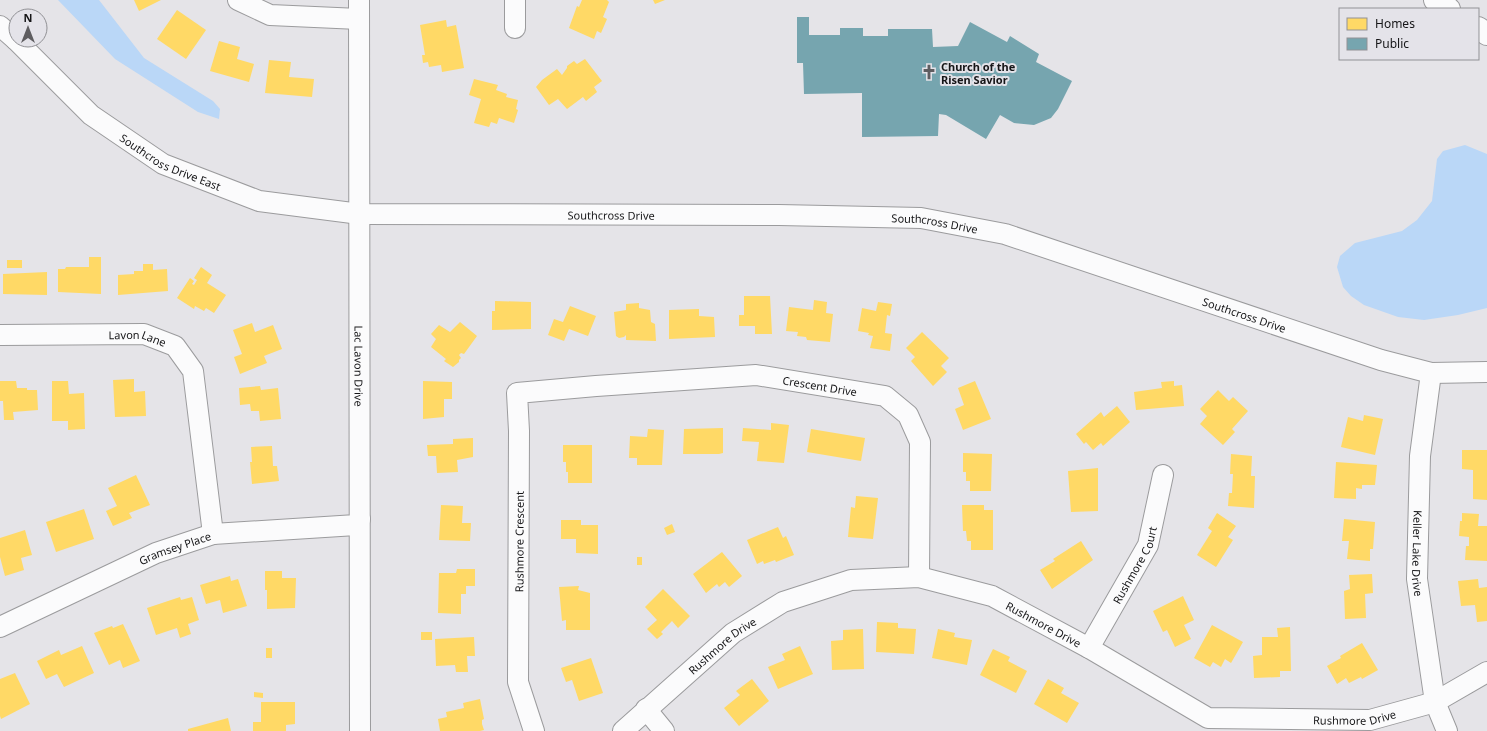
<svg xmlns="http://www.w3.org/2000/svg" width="1487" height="731" font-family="'Noto Sans',sans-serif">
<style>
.water{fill:#bad7f7}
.homes{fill:#ffd966}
.public{fill:#76a5af}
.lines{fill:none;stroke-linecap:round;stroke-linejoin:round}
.minor-casing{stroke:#9b9b9d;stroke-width:22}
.highway-casing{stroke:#9b9b9d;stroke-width:24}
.minor{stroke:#fbfbfc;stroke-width:20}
.highway{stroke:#fbfbfc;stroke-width:22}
.labels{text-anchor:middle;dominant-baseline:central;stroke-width:4;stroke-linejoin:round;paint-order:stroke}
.poi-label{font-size:11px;font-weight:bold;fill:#151517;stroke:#e4e3e9;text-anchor:start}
.street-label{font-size:11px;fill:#151517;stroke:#e4e3e9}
</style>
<rect width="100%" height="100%" fill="#e5e4e8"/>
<g class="water">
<polygon points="58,0 99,0 144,58 213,101 220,109 219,119 198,112 115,59"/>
<polygon points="1465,145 1487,154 1487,308 1458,315 1424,320 1398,317 1364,305 1351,296 1343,287 1337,267 1340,256 1355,243 1402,231 1417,220 1432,201 1437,159 1443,151"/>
</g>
<g class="homes">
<polygon points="134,0 161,0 139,11"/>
<polygon points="582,0 607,0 609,2 603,17 607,19 601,33 597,31 594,39 569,28 577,6 579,7"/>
<polygon points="653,0 665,0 655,4"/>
<polygon points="177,10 206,30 186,59 157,39"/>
<polygon points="446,20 447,27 456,25 464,68 442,72 441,65 429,67 428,62 423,63 422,55 425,55 420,25"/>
<polygon points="219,41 240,47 237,59 254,64 249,82 210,71"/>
<polygon points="585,59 602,81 594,87 597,92 586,101 583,97 567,109 558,99 549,105 536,87 542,80 557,69 562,75 567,68 567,66 574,61 577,64"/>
<polygon points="269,60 291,62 289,77 314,79 312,97 265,93"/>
<polygon points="474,79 498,85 496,90 507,94 506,97 518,100 516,109 518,110 514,123 499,118 497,124 491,122 489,127 474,123 481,99 469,95"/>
<polygon points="89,257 101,257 101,294 58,292 58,269 65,269 66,267 89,267"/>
<rect x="7" y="260" width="15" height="8"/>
<polygon points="143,264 153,264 153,270 167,269 168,291 118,295 118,275 134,274 134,271 143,271"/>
<polygon points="201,267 212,275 207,283 226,295 214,313 206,308 204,311 195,306 194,309 177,298 190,278 194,281 192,284 194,285 197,280 194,278"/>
<polygon points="47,272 47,295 3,294 3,274"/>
<polygon points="744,296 770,296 772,334 755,334 755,326 739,326 739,315 744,315"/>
<polygon points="814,300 827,302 826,313 833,314 830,342 807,340 806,337 797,336 798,332 786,331 789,307 813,310"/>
<polygon points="495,301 531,302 531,329 492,330 492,311 495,311"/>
<polygon points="878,302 892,304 890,316 887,315 885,333 892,334 890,351 870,348 873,336 868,335 869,333 858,331 862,308 876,311"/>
<polygon points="639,303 639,308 650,310 651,322 655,324 656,341 626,340 626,335 624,337 619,338 616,336 614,312 626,310 626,304"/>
<polygon points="570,306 596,316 588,336 569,329 564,341 548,335 554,319 563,322"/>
<polygon points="699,309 699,316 714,317 715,337 669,339 669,310"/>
<polygon points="460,322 477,336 464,354 461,353 459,355 461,358 459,360 459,362 453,367 444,361 446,359 431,347 436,339 431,334 439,325 450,332"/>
<polygon points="252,323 255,332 273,325 282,349 264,356 267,363 240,374 234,357 242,354 233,330"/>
<polygon points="922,332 949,358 941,366 947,372 933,386 911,361 915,357 906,348"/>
<polygon points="134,379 134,392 145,391 146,416 115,417 113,380"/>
<polygon points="0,381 16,381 17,388 27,388 27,390 37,390 38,410 13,412 14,420 4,420 3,401 0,401"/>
<polygon points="52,381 68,381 69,394 84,393 85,429 68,430 68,421 52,421"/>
<polygon points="423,381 452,382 452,399 444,399 444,417 423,419"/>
<polygon points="975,381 991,419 963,430 955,409 964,405 958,388"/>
<polygon points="1174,381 1174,386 1182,385 1184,406 1136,410 1134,392 1162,388 1161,382"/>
<polygon points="260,386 261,390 278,388 281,419 260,421 259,411 251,411 250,404 240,405 239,388"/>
<polygon points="1218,390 1229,401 1233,397 1248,411 1232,429 1235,432 1223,445 1200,424 1207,416 1200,409"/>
<polygon points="1117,406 1130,422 1103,446 1101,443 1093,450 1086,442 1084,444 1076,434 1101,412 1104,417"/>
<polygon points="1364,415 1383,419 1375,455 1341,447 1348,417 1363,421"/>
<polygon points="771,423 789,425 784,463 757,461 759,442 742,441 743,428 771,430"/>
<polygon points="723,428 723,453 719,454 683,454 684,429"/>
<polygon points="648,429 664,430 662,465 637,465 637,458 629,458 630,436 647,437"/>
<polygon points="811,429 865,438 861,461 807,452"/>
<polygon points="473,438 473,457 457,460 458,472 437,473 436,456 428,456 427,445 453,444 453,439"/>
<polygon points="563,445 592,445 592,483 568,483 568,472 566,472 566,462 563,462"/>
<polygon points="272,446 273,466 277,466 279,481 252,484 250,462 252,462 251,447"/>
<polygon points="1462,450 1487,450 1487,500 1473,499 1473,470 1462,469"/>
<polygon points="963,453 992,454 991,491 970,491 970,481 966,481 966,472 963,472"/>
<polygon points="1231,454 1252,456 1251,476 1255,476 1254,508 1228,506 1229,493 1232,493 1233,474 1230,474"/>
<polygon points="1336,462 1377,465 1375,485 1362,485 1362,489 1356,488 1356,499 1334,498"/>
<polygon points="1098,468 1098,511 1071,512 1068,471"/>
<polygon points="136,475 150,505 129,513 132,518 113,526 106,511 117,506 108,488"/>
<polygon points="856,496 878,498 873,539 848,537 851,507 855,508"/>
<polygon points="441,505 463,506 462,523 471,523 470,541 439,540"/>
<polygon points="962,505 984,505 984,510 993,510 993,550 971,550 971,541 967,541 966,531 963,531"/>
<polygon points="84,509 94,539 56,552 46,522"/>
<polygon points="1217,513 1236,526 1228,537 1233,540 1216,567 1197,555 1212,531 1208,528"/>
<polygon points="1462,513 1479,514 1478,526 1487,526 1487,561 1465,560 1466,546 1469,546 1469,537 1459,536 1460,521 1462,521"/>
<polygon points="1344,519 1375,522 1373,549 1370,549 1370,561 1347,559 1349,541 1342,541"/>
<polygon points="561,520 581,520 581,525 598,525 598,554 576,553 576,539 561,539"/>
<polygon points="672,524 675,532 667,535 664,528"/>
<polygon points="778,527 783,538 786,536 794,555 776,562 775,560 764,564 763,561 757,564 747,540"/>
<polygon points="25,530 32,555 21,558 24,570 5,576 0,557 0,538"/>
<polygon points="1081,541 1093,560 1052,589 1040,570 1055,561 1053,559"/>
<polygon points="722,552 742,576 729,587 725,582 719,587 717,584 706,593 693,574"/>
<rect x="637" y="557" width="5" height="8"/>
<polygon points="457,569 475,569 475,586 466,586 466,594 461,594 461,614 438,613 439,573 456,573"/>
<polygon points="265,571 282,571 282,578 296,578 295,608 267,609 267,590 265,590"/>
<polygon points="1372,574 1373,593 1365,594 1366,618 1345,619 1344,591 1350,589 1349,575"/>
<polygon points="230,576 231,581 238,579 247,606 223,613 220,600 206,604 200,585"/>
<polygon points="1478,579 1479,588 1487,587 1487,621 1477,622 1475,605 1461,606 1458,581"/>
<polygon points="579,586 578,590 590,593 590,630 566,630 566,620 562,621 559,587"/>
<polygon points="663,589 690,616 678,628 672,621 661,632 663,634 657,639 647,629 657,620 645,607"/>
<polygon points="1183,596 1194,620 1184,625 1191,639 1175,647 1167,630 1163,632 1153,611"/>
<polygon points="180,597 181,600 192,597 199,620 188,624 191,634 180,638 177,628 156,635 147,608"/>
<polygon points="877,622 898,623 898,628 916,629 914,654 876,652"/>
<polygon points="123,624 140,661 123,668 120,660 109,665 94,633 112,626 113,628"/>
<polygon points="1212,625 1243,642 1231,663 1225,659 1221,667 1213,662 1210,667 1194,658"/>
<polygon points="1290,627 1291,671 1280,671 1280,677 1254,678 1253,656 1262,655 1262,637 1278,637 1277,628"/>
<polygon points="863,629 864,669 832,670 831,641 843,640 843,630"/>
<polygon points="938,629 955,633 954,637 972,640 967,665 932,658"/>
<rect x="421" y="632" width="11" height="8"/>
<polygon points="474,637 475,656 467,656 468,672 456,672 455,665 436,666 435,639"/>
<polygon points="1362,643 1378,670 1362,679 1361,677 1349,683 1346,678 1337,684 1327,666 1341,658 1340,656"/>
<polygon points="82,646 94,673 64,687 57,674 46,679 37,661 59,650 61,655"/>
<polygon points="800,646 813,674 778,689 768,667 785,660 782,654"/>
<rect x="266" y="648" width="6" height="10"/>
<polygon points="993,649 1010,657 1008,661 1027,671 1016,693 980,675"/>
<polygon points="591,658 603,693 579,701 572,680 566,682 561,668"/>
<polygon points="15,673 30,704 1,719 0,716 0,679"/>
<polygon points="752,679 769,701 739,726 724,708 740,695 736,691"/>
<polygon points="1048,679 1064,688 1061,693 1079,703 1067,723 1034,704"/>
<polygon points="254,692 263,693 263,698 254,697"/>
<polygon points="480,699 484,719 482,720 482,724 484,730 480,731 440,731 438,719 447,717 446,712 464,708 463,703"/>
<polygon points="261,702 295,702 295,724 286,725 286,731 253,731 253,722 261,722"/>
<polygon points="228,718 231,731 188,731 188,729"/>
</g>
<polygon class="public" points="797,17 809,17 809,35 840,35 840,28 863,28 863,36 888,36 888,29 932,29 933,47 958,46 970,22 1007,42 1010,36 1039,54 1036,62 1072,81 1058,109 1051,118 1034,125 1014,123 1000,115 986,139 946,115 939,114 938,136 862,137 862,93 804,94 803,63 797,63"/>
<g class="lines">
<g class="minor-casing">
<g id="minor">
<polyline points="238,0 270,15 359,19"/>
<path id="s1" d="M 359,0 L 360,731"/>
<polyline points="515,0 515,28"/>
<polyline points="0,26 16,40"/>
<path id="s2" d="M 16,40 L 91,115 L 163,164 L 259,201 L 360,214 L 779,215 L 921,218 L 1005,234 L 1381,360 L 1431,373 L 1487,372"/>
<path id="s3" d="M 0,335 L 144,334 L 175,346 L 193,371 L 213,534"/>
<path id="s4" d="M 1431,373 L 1420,456 L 1417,579 L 1435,702 L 1447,731"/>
<path id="s5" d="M 0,627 L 156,553 L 213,534 L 356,525 L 360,519"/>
<path id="s6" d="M 1089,648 L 1148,545 L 1163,475"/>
<polyline points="646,709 664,731"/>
<path id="s7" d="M 534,731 L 518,682 L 519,431 L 517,393 L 596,386 L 756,375 L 885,396 L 908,415 L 920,442 L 919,577"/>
<path id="s8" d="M 623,731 L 733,633 L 783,602 L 851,580 L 919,577 L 992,596 L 1089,648 L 1208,718 L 1370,720 L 1435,702 L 1487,672"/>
</g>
</g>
<g class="highway-casing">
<g id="highway">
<polyline points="1435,0 1449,9"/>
<polyline points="1478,28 1487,34"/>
</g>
</g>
<use href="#minor" class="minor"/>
<use href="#highway" class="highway"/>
</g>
<defs>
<g id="church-bare" transform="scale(1.2)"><path d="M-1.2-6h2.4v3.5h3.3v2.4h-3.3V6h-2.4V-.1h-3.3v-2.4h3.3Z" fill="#5e5d60" stroke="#e4e3e9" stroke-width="2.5" paint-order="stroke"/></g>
</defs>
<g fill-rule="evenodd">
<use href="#church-bare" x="929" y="72"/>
</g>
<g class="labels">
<g class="poi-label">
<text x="941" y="66">Church of the<tspan x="941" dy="13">Risen Savior</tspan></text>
</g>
<g class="street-label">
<text stroke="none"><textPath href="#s2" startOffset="199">Southcross Drive East</textPath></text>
<text stroke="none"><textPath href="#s2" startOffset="649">Southcross Drive</textPath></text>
<text stroke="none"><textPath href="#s2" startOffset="973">Southcross Drive</textPath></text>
<text stroke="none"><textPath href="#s2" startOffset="1297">Southcross Drive</textPath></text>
<text stroke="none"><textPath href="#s3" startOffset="138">Lavon Lane</textPath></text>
<text stroke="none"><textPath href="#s1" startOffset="366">Lac Lavon Drive</textPath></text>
<text stroke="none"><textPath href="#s7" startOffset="645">Crescent Drive</textPath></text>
<text stroke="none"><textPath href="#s7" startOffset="192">Rushmore Crescent</textPath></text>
<text stroke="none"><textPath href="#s5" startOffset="192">Gramsey Place</textPath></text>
<text stroke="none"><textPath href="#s4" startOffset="181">Keller Lake Drive</textPath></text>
<text stroke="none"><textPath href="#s6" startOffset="95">Rushmore Court</textPath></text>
<text stroke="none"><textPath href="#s8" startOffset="480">Rushmore Drive</textPath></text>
<text stroke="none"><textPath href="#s8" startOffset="131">Rushmore Drive</textPath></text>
<text stroke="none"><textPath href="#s8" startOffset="816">Rushmore Drive</textPath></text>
</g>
</g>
<rect x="1339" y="8" width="140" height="52" fill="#e4e3e9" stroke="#919195"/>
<rect x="1347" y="18" width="20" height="12" fill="#ffd966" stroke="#919195"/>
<text x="1375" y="28" font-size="12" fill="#151517">Homes</text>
<rect x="1347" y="38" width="20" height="12" fill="#76a5af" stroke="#919195"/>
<text x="1375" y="48" font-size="12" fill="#151517">Public</text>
<g transform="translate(28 28)"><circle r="19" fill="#e4e3e9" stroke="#919195"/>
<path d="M0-3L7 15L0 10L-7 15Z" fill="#5e5d60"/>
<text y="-6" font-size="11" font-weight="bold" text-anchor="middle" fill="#151517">N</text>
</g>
</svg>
